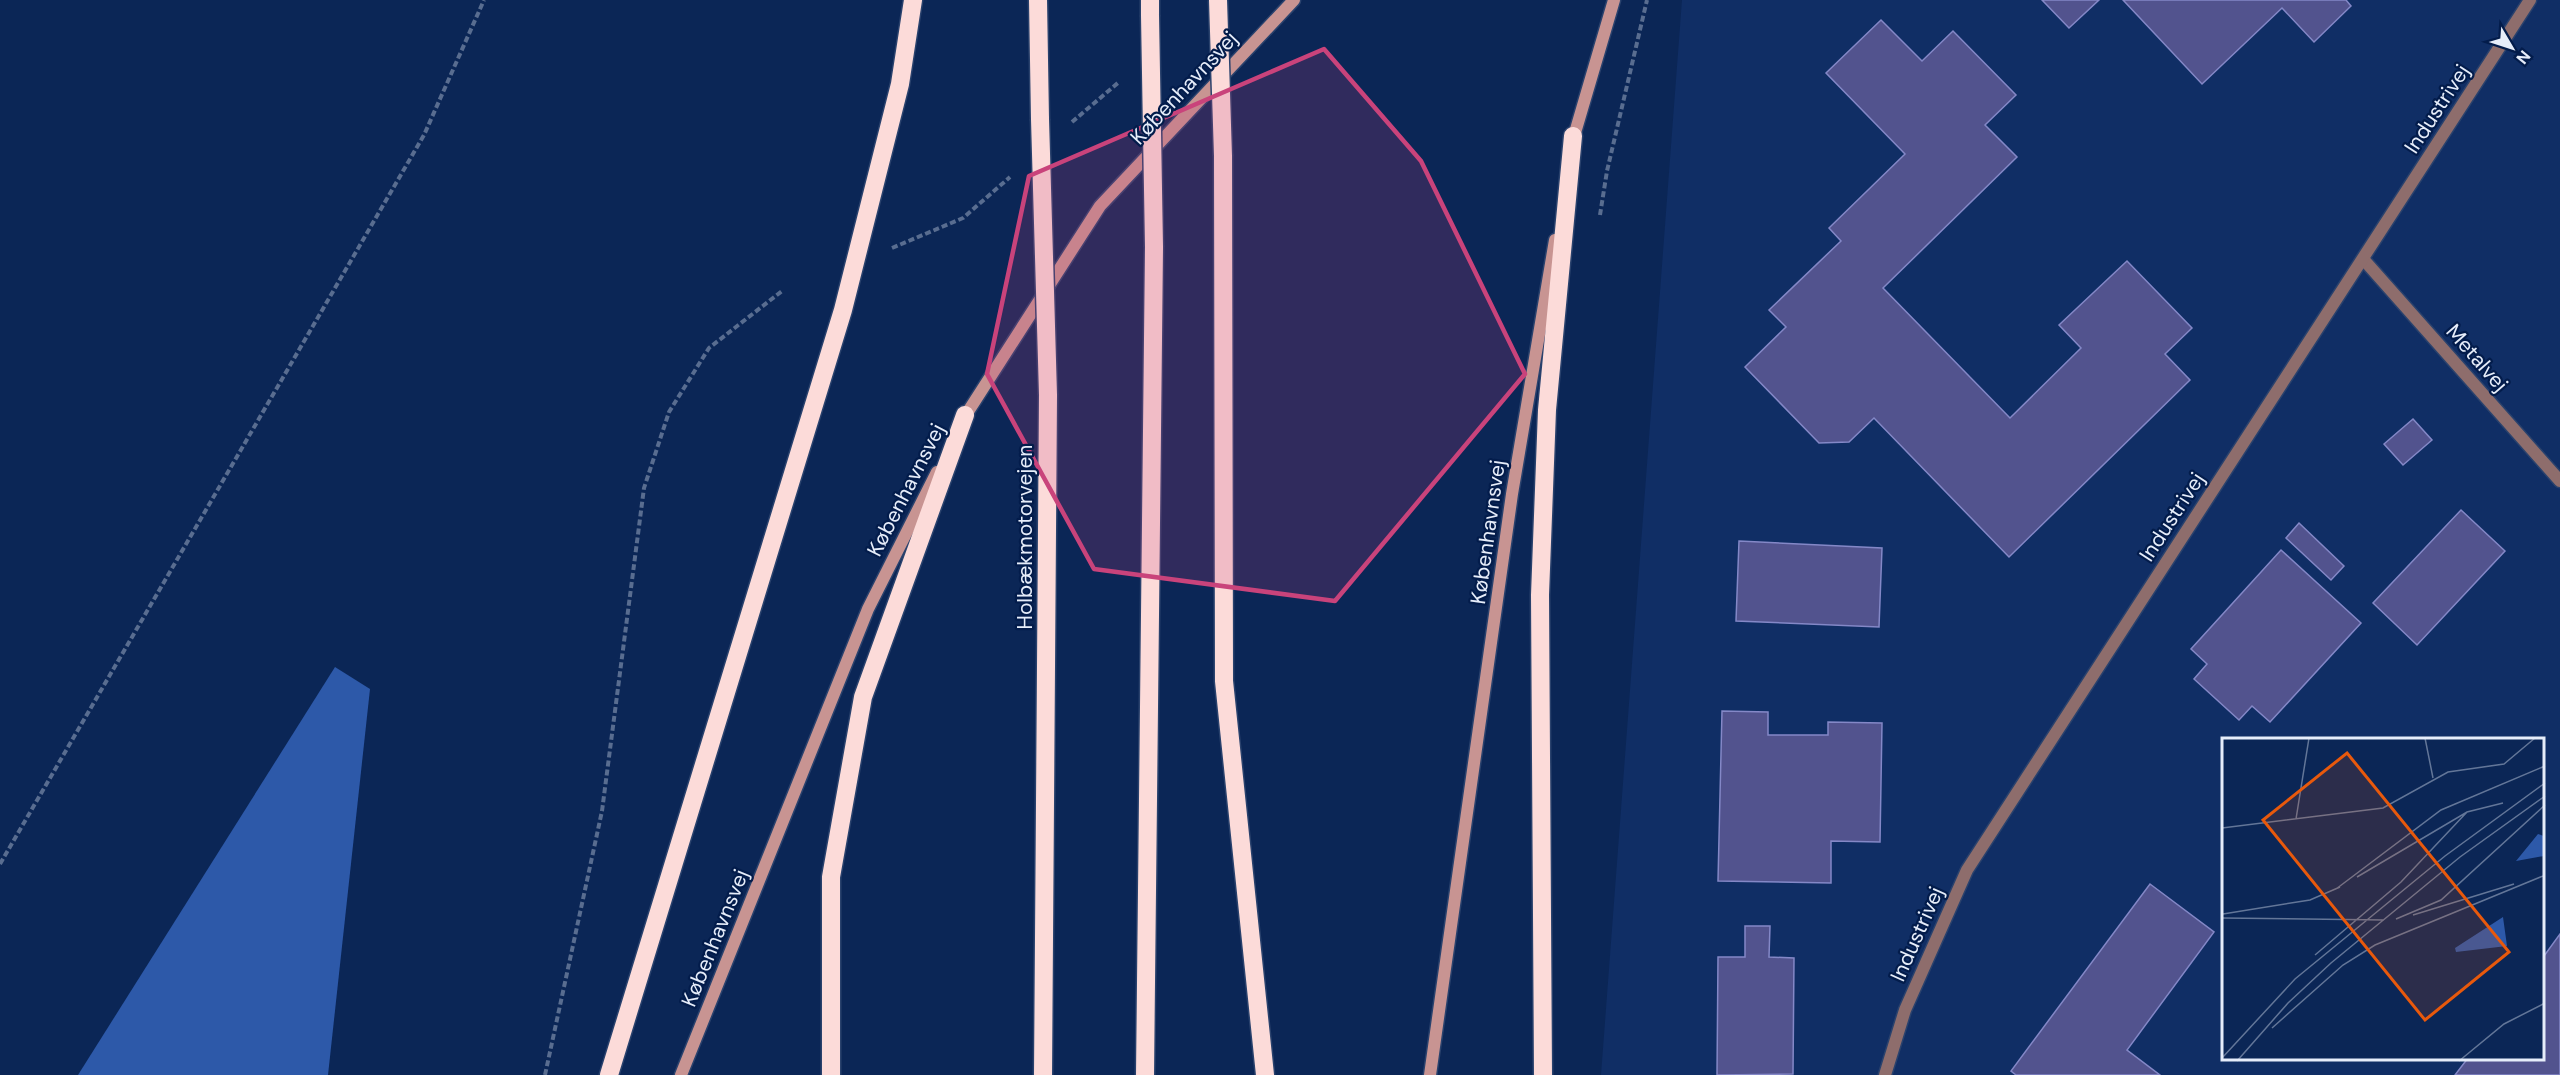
<svg xmlns="http://www.w3.org/2000/svg" width="2560" height="1075" font-family="'DM Sans',sans-serif">
<style>
.built{fill:#102e65;fill-rule:evenodd}
.water{fill:#2d59a9}
.building{fill:#52538e;stroke:#8488c7;stroke-width:1.5}
.lines{fill:none;stroke-linecap:round;stroke-linejoin:round}
.minor-casing{stroke:#2a426d;stroke-width:15}
.secondary-casing{stroke:#2a426d;stroke-width:15}
.motorway-casing{stroke:#2a426d;stroke-width:21}
.path{stroke:#596d90;stroke-width:4;stroke-dasharray:6 3;stroke-linecap:butt}
.minor{stroke:#8e6d6c;stroke-width:12}
.secondary{stroke:#c89492;stroke-width:12}
.motorway{stroke:#fcdbd9;stroke-width:18}
.motorway-bridge-casing{stroke:#2a426d;stroke-width:21;stroke-linecap:butt}
.motorway-bridge{stroke:#fcdbd9;stroke-width:18}
.marked{fill:#c9437b;fill-opacity:0.2;stroke:#c9437b;stroke-width:4.5;stroke-linejoin:round}
.labels{text-anchor:middle;dominant-baseline:central;stroke-width:4.5;stroke-linejoin:round;paint-order:stroke}
.street-label{font-size:21px;fill:#e6edfa;stroke:#031c4b}
.inset-road{fill:none;stroke:#637698;stroke-width:1.5}
.view{fill:#e8590c;fill-opacity:0.15;stroke:#e8590c;stroke-width:3}
.inset-edge{fill:none;stroke:#e6edfa;stroke-width:3}
</style>
<rect width="100%" height="100%" fill="#0b2656"/>
<path class="built" d="M 1682,0 L 2560,0 L 2560,1075 L 1601,1075 ZM 2224,739 L 2544,739 L 2544,1058 L 2224,1058 Z"/>
<polygon class="water" points="335,667 370,689 328,1075 78,1075"/>
<g class="building">
<polygon points="2042,0 2099,0 2069,28"/>
<polygon points="2123,0 2346,0 2351,6 2314,42 2282,8 2202,84"/>
<polygon points="1881,20 1922,61 1953,31 2016,95 1985,125 2017,157 1883,288 2010,418 2081,348 2059,325 2127,261 2192,328 2165,354 2190,380 2009,557 1874,418 1849,442 1819,443 1745,367 1786,327 1769,310 1841,241 1829,228 1905,154 1826,73"/>
<polygon points="2413,419 2432,440 2403,465 2384,444"/>
<polygon points="2461,510 2505,551 2417,645 2373,603"/>
<polygon points="2299,523 2344,566 2331,580 2286,538"/>
<polygon points="1739,541 1882,548 1879,627 1736,621"/>
<polygon points="2281,550 2361,623 2270,722 2252,706 2239,720 2194,679 2207,664 2191,649"/>
<polygon points="1722,711 1768,712 1768,735 1828,735 1828,722 1882,723 1880,842 1831,841 1831,883 1718,881"/>
<polygon points="2150,884 2214,932 2127,1050 2160,1075 2016,1075 2011,1071"/>
<polygon points="1745,926 1770,926 1769,957 1794,958 1793,1074 1717,1075 1718,957 1745,957"/>
<polygon points="2560,934 2560,1075 2455,1075 2468,1058 2544,1058 2544,956"/>
</g>
<g class="lines">
<g class="minor-casing">
<g id="minor">
<polyline points="2364,260 2560,481"/>
<polyline points="1885,1075 1905,1010 1967,870 2530,0"/>
</g>
</g>
<g class="secondary-casing">
<g id="secondary">
<polyline points="1572,143 1614,0"/>
<polyline points="962,421 1100,206 1294,0"/>
<polyline points="681,1075 868,609 937,472"/>
<polyline points="1430,1075 1512,494 1555,240"/>
</g>
</g>
<g class="motorway-casing">
<g id="motorway">
<polyline points="1038,0 1040,119"/>
<polyline points="1150,0 1150,15"/>
<polyline points="1223,156 1224,681 1265,1075"/>
<polyline points="609,1075 843,310 900,84 913,0"/>
<polyline points="831,1075 831,877 863,697 965,415"/>
<polyline points="1043,1075 1048,395"/>
<polyline points="1145,1075 1154,247"/>
<polyline points="1543,1075 1540,595 1547,410 1573,136"/>
</g>
</g>
<g class="path">
<polyline points="1072,122 1119,82"/>
<polyline points="1600,215 1607,171 1647,0"/>
<polyline points="892,248 963,218 1010,177"/>
<polyline points="0,864 424,135 484,0"/>
<polyline points="545,1075 602,811 644,488 669,412 709,348 782,291"/>
</g>
<use href="#minor" class="minor"/>
<use href="#secondary" class="secondary"/>
<use href="#motorway" class="motorway"/>
<g class="motorway-bridge-casing">
<g id="motorway-bridge">
<polyline points="1218,0 1223,156"/>
<polyline points="1150,15 1154,247"/>
<polyline points="1040,119 1048,395"/>
</g>
</g>
<use href="#motorway-bridge" class="motorway-bridge"/>
</g>
<path class="marked" d="M 1324,49 L 1421,161 L 1525,374 L 1335,601 L 1094,569 L 987,374 L 1029,176 Z"/>
<g class="labels">
<g class="street-label">
<text transform="translate(1184 88) rotate(-47)">Københavnsvej</text>
<text transform="translate(2437 109) rotate(-57)">Industrivej</text>
<text transform="translate(2477 358) rotate(49)">Metalvej</text>
<text transform="translate(906 490) rotate(-63)">Københavnsvej</text>
<text transform="translate(2172 517) rotate(-57)">Industrivej</text>
<text transform="translate(1488 532) rotate(-82)">Københavnsvej</text>
<text transform="translate(1025 537) rotate(-90)">Holbækmotorvejen</text>
<text transform="translate(1917 934) rotate(-66)">Industrivej</text>
<text transform="translate(715 938) rotate(-68)">Københavnsvej</text>
</g>
</g>
<g transform="translate(2222 738)">
<rect width="322" height="322" fill="#0b2656"/>
<path d="M 316,96 L 322,98 L 322,118 L 294,123 ZM 281,179 L 285,208 L 234,214 L 233,210 Z" fill="#2d59a9"/>
<path class="inset-road" d="M 203,0 L 211,40M 74,81 L 87,0M 0,90 L 161,70 L 226,34 L 282,26 L 313,0M 135,139 L 245,74 L 281,65M 114,151 L 219,72 L 323,28M 1,176 L 88,162 L 118,149M 191,177 L 292,146M 0,180 L 162,182M 174,181 L 219,162 L 323,67M 93,217 L 179,144 L 245,74M 50,290 L 121,227 L 153,207 L 321,138M 0,320 L 73,241 L 223,118 L 323,45M 15,323 L 66,265 L 109,225 L 238,119 L 323,58M 237,323 L 282,286 L 323,265"/>
<path class="view" d="M 125,15 L 287,214 L 203,282 L 41,82 Z"/>
<rect width="322" height="322" class="inset-edge"/>
</g>
<g transform="translate(2512 48) rotate(129)" stroke="#031c4b" stroke-width="4.5" paint-order="stroke">
<path d="M0-4.5L10 22L0 15L-10 22Z" fill="#e6edfa"/>
<text y="-9" font-size="16" font-weight="bold" text-anchor="middle" fill="#e6edfa">N</text>
</g>
</svg>
